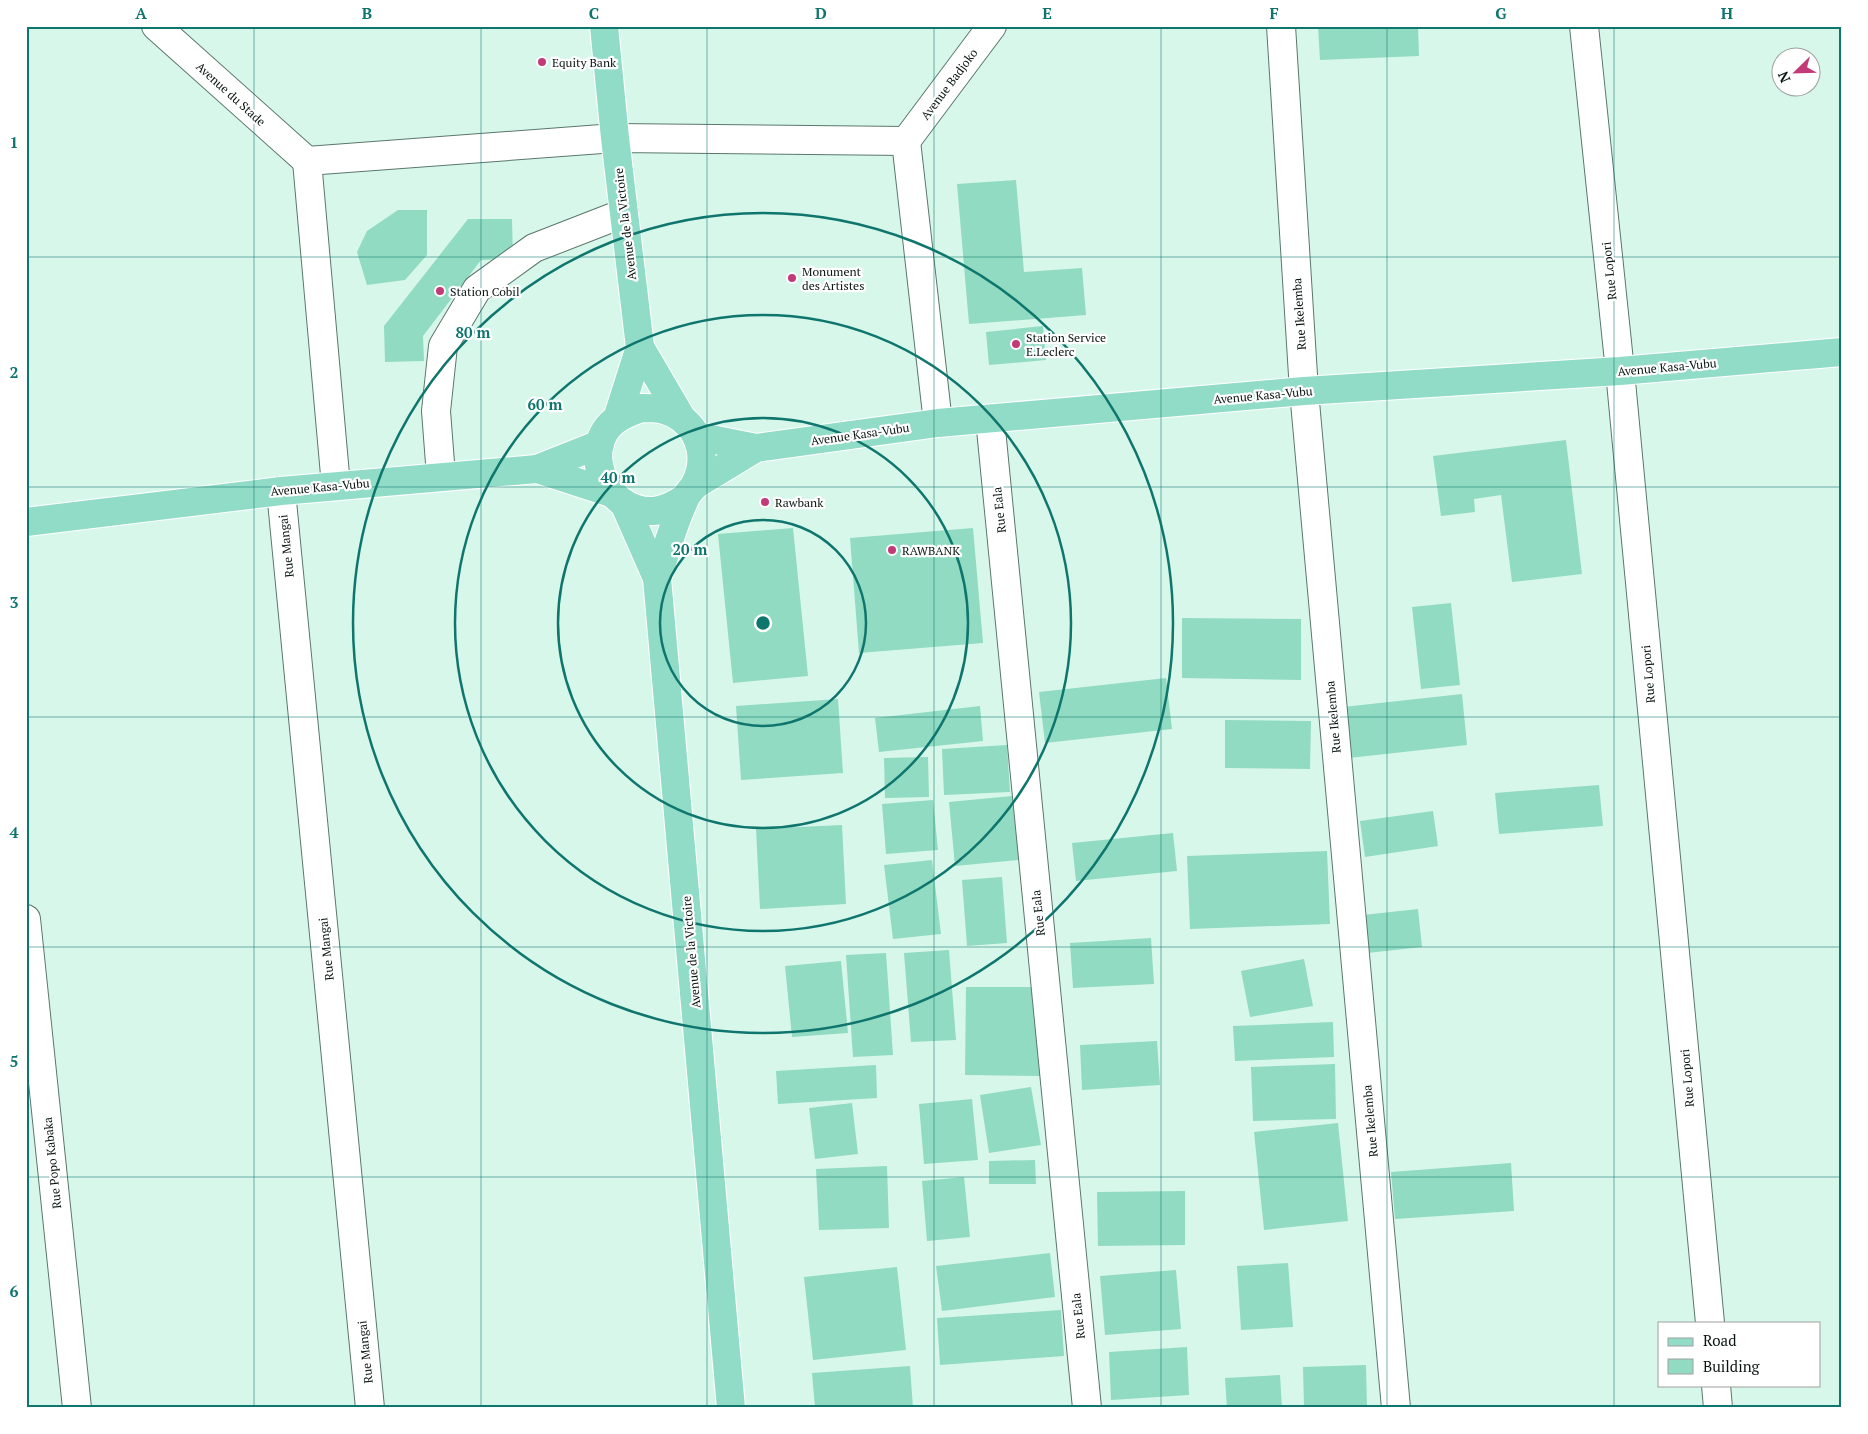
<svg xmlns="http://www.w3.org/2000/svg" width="1868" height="1434" font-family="'PT Serif',serif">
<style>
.building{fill:#91dbc2}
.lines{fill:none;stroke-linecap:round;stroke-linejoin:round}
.minor-casing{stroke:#5b776d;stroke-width:30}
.major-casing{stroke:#fff;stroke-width:30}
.minor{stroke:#fff;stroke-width:28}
.major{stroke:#91dcc7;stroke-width:28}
.grid{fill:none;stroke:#0f766e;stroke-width:1;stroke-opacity:0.55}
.ring{fill:none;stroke:#0f766e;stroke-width:2.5}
.poi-dot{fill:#c23a77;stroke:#fff;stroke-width:2}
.labels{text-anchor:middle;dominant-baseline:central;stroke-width:4.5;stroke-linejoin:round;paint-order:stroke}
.poi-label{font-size:12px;fill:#091511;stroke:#fff;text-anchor:start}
.street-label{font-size:12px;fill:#091511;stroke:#fff}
.centre{fill:#0f766e;stroke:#fff;stroke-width:2.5}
.ring-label{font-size:15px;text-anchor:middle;font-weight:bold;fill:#0f766e;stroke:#fff;stroke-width:4.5;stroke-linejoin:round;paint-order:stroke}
.neatline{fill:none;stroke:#0f766e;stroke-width:2}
.grid-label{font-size:16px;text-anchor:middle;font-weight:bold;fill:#0f766e}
</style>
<rect width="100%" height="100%" fill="#d8f7eb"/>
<g class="building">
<polygon points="1318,26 1418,26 1419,56 1320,60"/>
<polygon points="1016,180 1024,272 1082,268 1086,315 969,324 957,184"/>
<polygon points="398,210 427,210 427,255 405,280 367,285 357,252 367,231"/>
<polygon points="468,219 512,219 513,259 481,260 423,336 424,361 385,362 384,326"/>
<polygon points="1043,326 1046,360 989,365 986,332"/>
<polygon points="1566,440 1582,574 1512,582 1501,495 1474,499 1475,512 1441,516 1433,456"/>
<polygon points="793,528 808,676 733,683 718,534"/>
<polygon points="973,528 983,643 859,653 850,538"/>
<polygon points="1451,603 1460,685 1421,689 1412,607"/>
<polygon points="1182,618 1301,619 1301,680 1182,678"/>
<polygon points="1166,678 1172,729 1045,743 1039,692"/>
<polygon points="1462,694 1467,745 1340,759 1334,708"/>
<polygon points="838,699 843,773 741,780 736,706"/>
<polygon points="980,706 983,741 879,752 875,718"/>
<polygon points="1225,720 1311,721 1310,769 1225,768"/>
<polygon points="1007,745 1010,792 944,795 942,749"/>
<polygon points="928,757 929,797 885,798 884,758"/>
<polygon points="1599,785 1603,826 1499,834 1495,793"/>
<polygon points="1012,796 1019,860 955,866 949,802"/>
<polygon points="933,800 938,850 886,854 882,804"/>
<polygon points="1433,811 1438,846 1365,857 1360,821"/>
<polygon points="842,825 846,904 760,909 756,829"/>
<polygon points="1173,833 1177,871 1076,881 1072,843"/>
<polygon points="1327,851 1330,924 1190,929 1187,856"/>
<polygon points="932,860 941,934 893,939 884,865"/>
<polygon points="1002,877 1007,943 967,946 962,880"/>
<polygon points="1418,909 1422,947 1358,954 1354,916"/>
<polygon points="1151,938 1154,984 1073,988 1070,943"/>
<polygon points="949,950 956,1040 911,1042 904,953"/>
<polygon points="886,953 893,1055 853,1057 846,955"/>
<polygon points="1304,959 1313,1006 1250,1017 1241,971"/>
<polygon points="841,961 848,1033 792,1037 785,966"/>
<polygon points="966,987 1040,987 1040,1076 965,1075"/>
<polygon points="1333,1022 1334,1057 1235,1061 1233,1026"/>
<polygon points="1157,1041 1160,1085 1082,1090 1080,1045"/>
<polygon points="1335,1064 1336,1119 1253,1121 1251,1067"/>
<polygon points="876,1065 877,1098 778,1104 776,1071"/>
<polygon points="1031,1087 1041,1145 989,1153 980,1095"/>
<polygon points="972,1099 978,1160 924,1164 919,1104"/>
<polygon points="852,1103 858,1154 815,1159 809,1108"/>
<polygon points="1338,1123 1348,1221 1264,1230 1254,1132"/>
<polygon points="1035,1160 1036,1184 989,1184 989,1161"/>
<polygon points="1511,1163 1514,1211 1395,1219 1391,1172"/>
<polygon points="887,1166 889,1228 819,1230 816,1169"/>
<polygon points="964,1177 970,1237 927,1241 922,1181"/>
<polygon points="1185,1191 1185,1245 1098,1246 1097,1192"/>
<polygon points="1050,1253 1055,1297 942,1311 936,1266"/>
<polygon points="1288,1263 1293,1327 1241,1330 1237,1266"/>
<polygon points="897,1267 906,1350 813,1360 804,1277"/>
<polygon points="1176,1270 1181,1329 1105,1335 1100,1276"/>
<polygon points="1061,1310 1064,1356 940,1365 937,1318"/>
<polygon points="1187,1347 1189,1395 1111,1400 1109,1352"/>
<polygon points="1366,1365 1367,1408 1304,1408 1303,1367"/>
<polygon points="910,1366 913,1408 815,1408 812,1373"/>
<polygon points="1280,1375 1282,1408 1227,1408 1225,1378"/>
</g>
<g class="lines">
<g class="minor-casing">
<g id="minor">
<polyline points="156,26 307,161"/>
<polyline points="1281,26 1304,391 1396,1408"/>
<polyline points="1584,26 1620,371 1710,1323"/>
<polyline points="906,141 938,423"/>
<polyline points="906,141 992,26"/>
<polyline points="307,161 615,138 906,141"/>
<polyline points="307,161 336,486"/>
<polyline points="990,419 1087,1408"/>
<polyline points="441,476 436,411 443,346 477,289 534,248 624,213"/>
<polyline points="281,491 370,1408"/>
<polyline points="26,919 77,1408"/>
<polyline points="1716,1385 1718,1408"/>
</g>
</g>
<g class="major-casing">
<g id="major">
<polyline points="604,26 615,138 640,347 617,419"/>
<polyline points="640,347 681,417"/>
<polyline points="696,436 756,448"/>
<polyline points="537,469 600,444"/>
<polyline points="695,485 756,448 938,423 1304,391 1620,371 1842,352"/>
<polyline points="624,503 657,578 731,1408"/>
<polyline points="26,522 281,491 537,469 611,493"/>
<path d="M 657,578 C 666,552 673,524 685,499 C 687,493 693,489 695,484 C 707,462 702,434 682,419 C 670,409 658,408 643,408 C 635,409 629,413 622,416 C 576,440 602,514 654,511 C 666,510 676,504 685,498"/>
</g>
</g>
<use href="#minor" class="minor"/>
<use href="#major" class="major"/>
</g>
<path class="grid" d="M 254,26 L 254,1408M 481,26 L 481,1408M 707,26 L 707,1408M 934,26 L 934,1408M 1161,26 L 1161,1408M 1387,26 L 1387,1408M 1614,26 L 1614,1408M 26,257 L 1842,257M 26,487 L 1842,487M 26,717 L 1842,717M 26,947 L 1842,947M 26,1177 L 1842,1177"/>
<g class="ring">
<circle cx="763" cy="623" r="103"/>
<circle cx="763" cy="623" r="205"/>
<circle cx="763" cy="623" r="308"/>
<circle cx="763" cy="623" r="410"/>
</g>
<g class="poi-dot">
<circle cx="542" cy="62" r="5"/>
<circle cx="792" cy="278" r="5"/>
<circle cx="440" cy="291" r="5"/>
<circle cx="1016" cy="344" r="5"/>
<circle cx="765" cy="502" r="5"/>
<circle cx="892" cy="550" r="5"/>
</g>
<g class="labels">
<g class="poi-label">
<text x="552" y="62">Equity Bank</text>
<text x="802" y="271">Monument<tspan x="802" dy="14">des Artistes</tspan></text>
<text x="450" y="291">Station Cobil</text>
<text x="1026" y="337">Station Service<tspan x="1026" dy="14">E.Leclerc</tspan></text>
<text x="775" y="502">Rawbank</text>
<text x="902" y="550">RAWBANK</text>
</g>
<g class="street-label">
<text transform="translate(949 84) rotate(-53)">Avenue Badjoko</text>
<text transform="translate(231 94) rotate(42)">Avenue du Stade</text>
<text transform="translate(625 224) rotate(-97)">Avenue de la Victoire</text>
<text transform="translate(1609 271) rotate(-96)">Rue Lopori</text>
<text transform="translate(1299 314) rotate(-94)">Rue Ikelemba</text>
<text transform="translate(1667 367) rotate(-5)">Avenue Kasa-Vubu</text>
<text transform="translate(1263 395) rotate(-5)">Avenue Kasa-Vubu</text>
<text transform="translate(860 434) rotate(-8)">Avenue Kasa-Vubu</text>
<text transform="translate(320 487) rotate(-5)">Avenue Kasa-Vubu</text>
<text transform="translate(999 510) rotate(-96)">Rue Eala</text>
<text transform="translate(286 546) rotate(-96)">Rue Mangai</text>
<text transform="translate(1648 674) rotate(-95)">Rue Lopori</text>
<text transform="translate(1333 717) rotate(-95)">Rue Ikelemba</text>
<text transform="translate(1038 913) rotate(-96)">Rue Eala</text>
<text transform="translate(326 949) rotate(-96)">Rue Mangai</text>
<text transform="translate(691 952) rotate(-95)">Avenue de la Victoire</text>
<text transform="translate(1687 1078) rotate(-95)">Rue Lopori</text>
<text transform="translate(1370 1121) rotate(-95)">Rue Ikelemba</text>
<text transform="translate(52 1163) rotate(-96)">Rue Popo Kabaka</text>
<text transform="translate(1078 1316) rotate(-96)">Rue Eala</text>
<text transform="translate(365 1352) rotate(-96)">Rue Mangai</text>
</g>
</g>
<circle cx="763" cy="623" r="8" class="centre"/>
<g class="ring-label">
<text x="473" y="338">80 m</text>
<text x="545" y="410">60 m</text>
<text x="618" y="483">40 m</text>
<text x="690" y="555">20 m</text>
</g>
<rect width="1868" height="1434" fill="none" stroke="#ffffff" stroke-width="55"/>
<rect x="1658" y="1322" width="162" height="65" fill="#ffffff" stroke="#9da1a0"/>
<rect x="1668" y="1338" width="25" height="8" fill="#91dcc7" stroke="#9da1a0"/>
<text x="1703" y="1346" font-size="15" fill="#091511">Road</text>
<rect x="1668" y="1359" width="25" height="15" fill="#91dbc2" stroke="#9da1a0"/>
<text x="1703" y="1372" font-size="15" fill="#091511">Building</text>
<g transform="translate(1796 72) rotate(247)"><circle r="24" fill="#ffffff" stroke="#9da1a0"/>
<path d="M0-4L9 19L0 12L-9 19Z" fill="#c23a77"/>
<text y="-8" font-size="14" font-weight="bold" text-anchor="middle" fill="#091511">N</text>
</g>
<rect x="28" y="28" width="1812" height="1378" class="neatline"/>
<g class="grid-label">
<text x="141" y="19">A</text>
<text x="367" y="19">B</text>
<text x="594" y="19">C</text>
<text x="821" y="19">D</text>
<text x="1047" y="19">E</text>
<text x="1274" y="19">F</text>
<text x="1501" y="19">G</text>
<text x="1727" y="19">H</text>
<text x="14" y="148">1</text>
<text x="14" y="378">2</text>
<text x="14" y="608">3</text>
<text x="14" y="838">4</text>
<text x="14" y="1067">5</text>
<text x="14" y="1297">6</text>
</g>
</svg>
